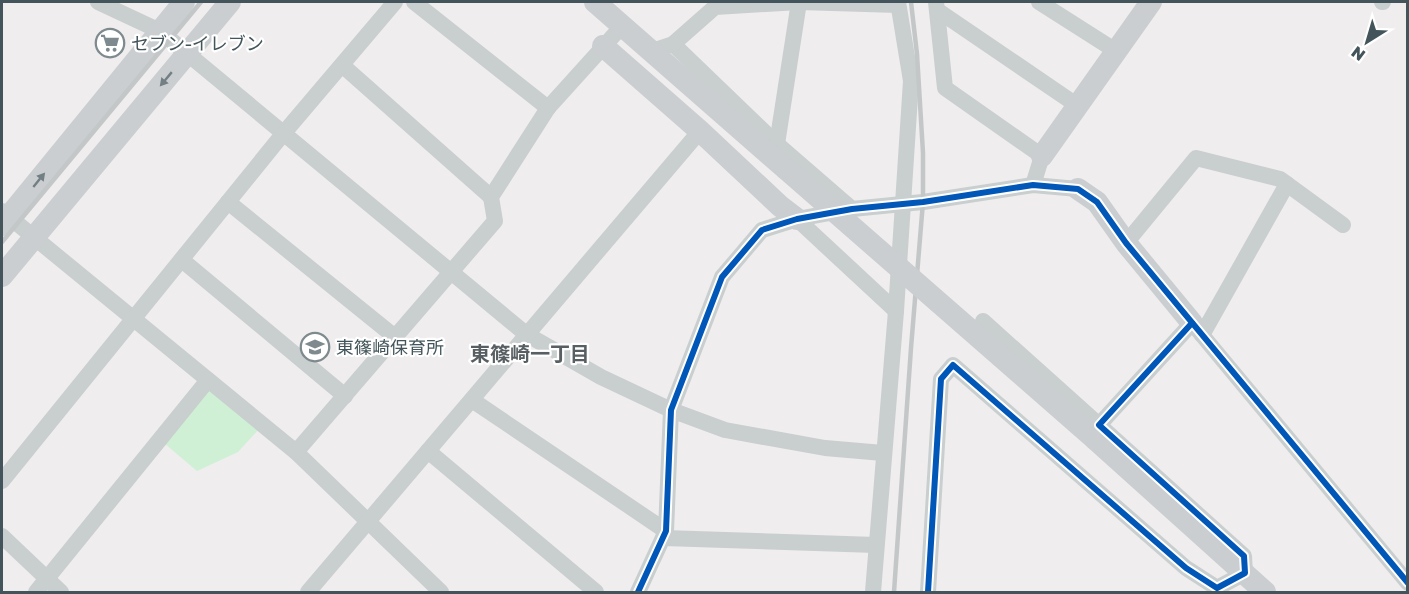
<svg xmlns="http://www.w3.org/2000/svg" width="1409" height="594" font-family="'Golos Text','Noto Sans JP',sans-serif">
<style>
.green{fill:#cff0d5}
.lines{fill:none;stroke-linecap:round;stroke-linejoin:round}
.street{stroke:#c9cecf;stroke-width:16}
.secondary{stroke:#caced0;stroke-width:22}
.rail{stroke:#c4c7c8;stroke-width:4.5}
.secondary-bridge{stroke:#caced0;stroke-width:22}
.cycleway-casing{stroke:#fff;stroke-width:10}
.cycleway{stroke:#0057b8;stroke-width:6}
.oneway{fill:#727f84}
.labels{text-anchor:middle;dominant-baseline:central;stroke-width:4.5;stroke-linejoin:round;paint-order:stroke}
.poi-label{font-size:18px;fill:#43555b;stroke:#fff;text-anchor:start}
.neighbourhood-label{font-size:20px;font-weight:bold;fill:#585f62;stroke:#fff}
</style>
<rect width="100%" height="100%" fill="#efedee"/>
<polygon class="green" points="210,389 259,429 238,452 197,471 164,443"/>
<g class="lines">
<g class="street">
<polyline points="98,2 160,31 526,334 601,377 671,410 725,430 825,448 883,453"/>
<polyline points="414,2 548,108"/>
<polyline points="936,2 945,88 1042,156 1033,185"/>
<polyline points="1039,2 1116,51"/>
<polyline points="1382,2 1383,2"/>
<polyline points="937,10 1078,106"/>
<polyline points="673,44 777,144 852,209"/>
<polyline points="652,51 673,44 715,7 799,2 898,5"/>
<polyline points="342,65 491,197"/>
<polyline points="777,144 799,2"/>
<polyline points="228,202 395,337"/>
<polyline points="2,211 296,452 441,592"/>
<polyline points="797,219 896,311"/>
<polyline points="1126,243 1196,158 1280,179 1343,225"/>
<polyline points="182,260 345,396"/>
<polyline points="983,321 1099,425"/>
<polyline points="1202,335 1287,184"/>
<polyline points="472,400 666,531"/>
<polyline points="428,451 596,592"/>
<polyline points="296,452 495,221 491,197 548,108 623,25"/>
<polyline points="2,481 283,134 395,2"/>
<polyline points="2,536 61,592"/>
<polyline points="664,538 876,545"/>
<polyline points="36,592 208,380"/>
<polyline points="308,592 700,131"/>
<polyline points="638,592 666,531 671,410 722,277 762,230 797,219 852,209 923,202 1033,185 1078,189"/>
<polyline points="873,592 896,311 911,81 898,2"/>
<polyline points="928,592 941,379 953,365 1186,568 1217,588 1245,573 1244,556 1099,425 1192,323 1408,583"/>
</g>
<g class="secondary">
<polyline points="595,2 786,169"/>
<polyline points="603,46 700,131 780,206 797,219"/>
<polyline points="1042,156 1151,2"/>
<polyline points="1078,189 1097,202 1126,243 1192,323"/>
<polyline points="2,225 184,2"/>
<polyline points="2,276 230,2"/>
<polyline points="1095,439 1265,592"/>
</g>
<g class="rail">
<polyline points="2,242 201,2"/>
<polyline points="894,592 911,348 923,202 923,153 917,54 911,2"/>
</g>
<polyline class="secondary-bridge" points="786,169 1095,439"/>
<g class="cycleway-casing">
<g id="cycleway">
<polyline points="638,592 666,531 671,410 722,277 762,230 797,219 852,209 923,202 1033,185 1078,189 1097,202 1126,243 1408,583"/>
<polyline points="928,592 941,379 953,365 1186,568 1217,588 1245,573 1244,556 1099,425 1192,323"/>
</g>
</g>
<use href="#cycleway" class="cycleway"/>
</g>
<defs><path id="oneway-solid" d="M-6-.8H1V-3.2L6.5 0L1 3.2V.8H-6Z" transform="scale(1.5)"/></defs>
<g class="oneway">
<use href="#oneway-solid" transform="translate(166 79) rotate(130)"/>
<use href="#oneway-solid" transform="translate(39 180) rotate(-51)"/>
</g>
<defs>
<g id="supermarket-ring" transform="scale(1.5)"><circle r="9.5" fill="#fff" stroke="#7f8a8e" stroke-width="1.5"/><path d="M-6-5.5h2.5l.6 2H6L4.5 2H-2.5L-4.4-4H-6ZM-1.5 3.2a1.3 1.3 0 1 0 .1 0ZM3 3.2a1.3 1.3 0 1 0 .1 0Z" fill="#7f8a8e"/></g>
<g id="school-ring" transform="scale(1.5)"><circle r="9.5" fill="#fff" stroke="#7f8a8e" stroke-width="1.5"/><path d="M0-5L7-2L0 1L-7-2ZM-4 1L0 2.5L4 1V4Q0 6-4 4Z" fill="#7f8a8e"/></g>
</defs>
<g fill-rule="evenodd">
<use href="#supermarket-ring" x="110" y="43"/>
<use href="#school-ring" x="315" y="347"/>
</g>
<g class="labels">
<g class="poi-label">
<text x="131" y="43">セブン-イレブン</text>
<text x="336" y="347">東篠崎保育所</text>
</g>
<g class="neighbourhood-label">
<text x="530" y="353">東篠崎一丁目</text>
</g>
</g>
<rect width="1409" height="594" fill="none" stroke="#43555b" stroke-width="6"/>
<g transform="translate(1367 42) rotate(217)" stroke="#ffffff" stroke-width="4.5" paint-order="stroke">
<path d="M0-4.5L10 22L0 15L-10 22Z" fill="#43555b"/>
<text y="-9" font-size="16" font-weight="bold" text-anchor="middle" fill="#43555b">N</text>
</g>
</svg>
